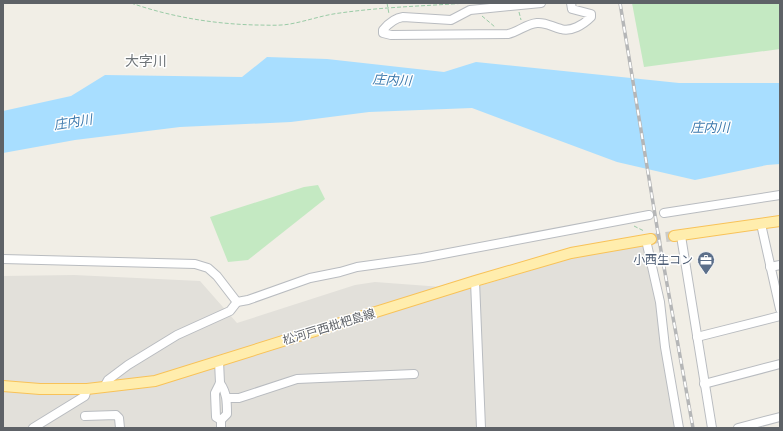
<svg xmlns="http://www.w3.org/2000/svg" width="783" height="431" font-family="'Archivo Narrow','Noto Sans JP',sans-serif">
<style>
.industrial{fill:#e2e0da}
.green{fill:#c4e9c2}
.water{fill:#a8deff}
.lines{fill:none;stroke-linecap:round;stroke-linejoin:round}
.major-tunnel{stroke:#cccbc6;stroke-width:10;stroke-dasharray:10 5;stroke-linecap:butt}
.minor-casing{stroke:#b9bcc0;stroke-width:10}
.major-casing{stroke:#f8c258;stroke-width:12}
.path{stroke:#9acba6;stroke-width:1;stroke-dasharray:4 2;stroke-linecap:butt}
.minor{stroke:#fff;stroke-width:8}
.major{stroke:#ffedad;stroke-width:10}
.rail-casing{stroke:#b5b6b7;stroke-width:3.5}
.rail{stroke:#fff;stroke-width:2;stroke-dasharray:6;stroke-linecap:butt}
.labels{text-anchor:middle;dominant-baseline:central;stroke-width:3;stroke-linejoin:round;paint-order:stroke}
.service-label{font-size:12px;fill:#4e5e75;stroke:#fff;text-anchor:end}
.street-label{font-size:12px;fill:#5e6267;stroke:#fff}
.water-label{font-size:13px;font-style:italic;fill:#3c7aae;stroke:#fff}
.quarter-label{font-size:14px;fill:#6f7579;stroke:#fff}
</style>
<rect width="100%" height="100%" fill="#f1eee6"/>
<polygon class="industrial" points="643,245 657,299 677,428 3,428 3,276 74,275 200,281 237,323 355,285 375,282 469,289 572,258"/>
<g class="green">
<polygon points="632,3 780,3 780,49 644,67"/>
<polygon points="318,185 325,199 248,260 228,262 210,217 304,187"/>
</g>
<polygon class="water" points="267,57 327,59 444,72 476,62 679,83 780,83 780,164 767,165 695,180 617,162 472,108 369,112 291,122 180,127 75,140 3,153 3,111 71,96 105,75 242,77"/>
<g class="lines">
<polyline class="major-tunnel" points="651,239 674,236"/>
<g class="minor-casing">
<g id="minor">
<path d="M 541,3 L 470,10 L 451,20 L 403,17 C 395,18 388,24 383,30 L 383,33 L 391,35 L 508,34 C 518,32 526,24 537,23 C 546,22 552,27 561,29 C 571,32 583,25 591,17 L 591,14 L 572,9 L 571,3"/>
<polyline points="664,213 780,195"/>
<polyline points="761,224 780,309"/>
<polyline points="681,236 712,428"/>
<polyline points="646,240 660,302 665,347 679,428"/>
<polyline points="3,259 195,264 208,268 217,276 237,302 248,300 310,278 340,272 357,267 422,258 649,215"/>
<polyline points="770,267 780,265"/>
<polyline points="475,281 481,428"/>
<polyline points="697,337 780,316"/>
<polyline points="219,361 220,383 215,393 216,417 221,420 221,428"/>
<path d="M 220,383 C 227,393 227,402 227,414 L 221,420"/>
<polyline points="704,384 780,364"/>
<polyline points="104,387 108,380 128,365 177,335 230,311 237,302"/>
<polyline points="227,398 239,398 297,379 414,374"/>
<polyline points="85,416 116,415 119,418 120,428"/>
<polyline points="33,428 85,396 87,389"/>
<polyline points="738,428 780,417"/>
</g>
</g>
<g class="major-casing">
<g id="major">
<polyline points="674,236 780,221"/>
<polyline points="3,386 40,389 87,389 155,381 475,281 571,253 651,239"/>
</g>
</g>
<g class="path">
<path d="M 131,3 C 171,17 214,24 256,25 C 267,25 279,26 290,24 C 307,21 323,15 340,13 C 382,7 425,6 467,3"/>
<polyline points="387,3 389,14"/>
<polyline points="519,12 521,20"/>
<polyline points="482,16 495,27"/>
<polyline points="634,226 644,231"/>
</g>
<use href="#minor" class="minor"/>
<use href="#major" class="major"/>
<g class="rail-casing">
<polyline id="rail" points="620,3 660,245 693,428"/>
</g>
<use href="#rail" class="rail"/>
</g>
<defs>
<g id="office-pin" transform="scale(0.9)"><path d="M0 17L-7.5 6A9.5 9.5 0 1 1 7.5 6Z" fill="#5c6f8a" stroke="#fff"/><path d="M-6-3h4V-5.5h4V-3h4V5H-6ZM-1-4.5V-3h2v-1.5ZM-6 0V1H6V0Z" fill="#fff"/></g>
</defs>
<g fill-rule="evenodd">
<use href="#office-pin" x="706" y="260"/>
</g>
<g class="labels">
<g class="service-label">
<text x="693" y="260">小西生コン</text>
</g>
<g class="street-label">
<text transform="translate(329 327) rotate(-17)">松河戸西枇杷島線</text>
</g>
<g class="water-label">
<text transform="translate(392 80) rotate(3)">庄内川</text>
<text transform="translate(73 122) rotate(-9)">庄内川</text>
<text x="710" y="127">庄内川</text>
</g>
<g class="quarter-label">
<text x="146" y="61">大字川</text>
</g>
</g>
<rect width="783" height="431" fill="none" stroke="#5e6267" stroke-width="8"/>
</svg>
